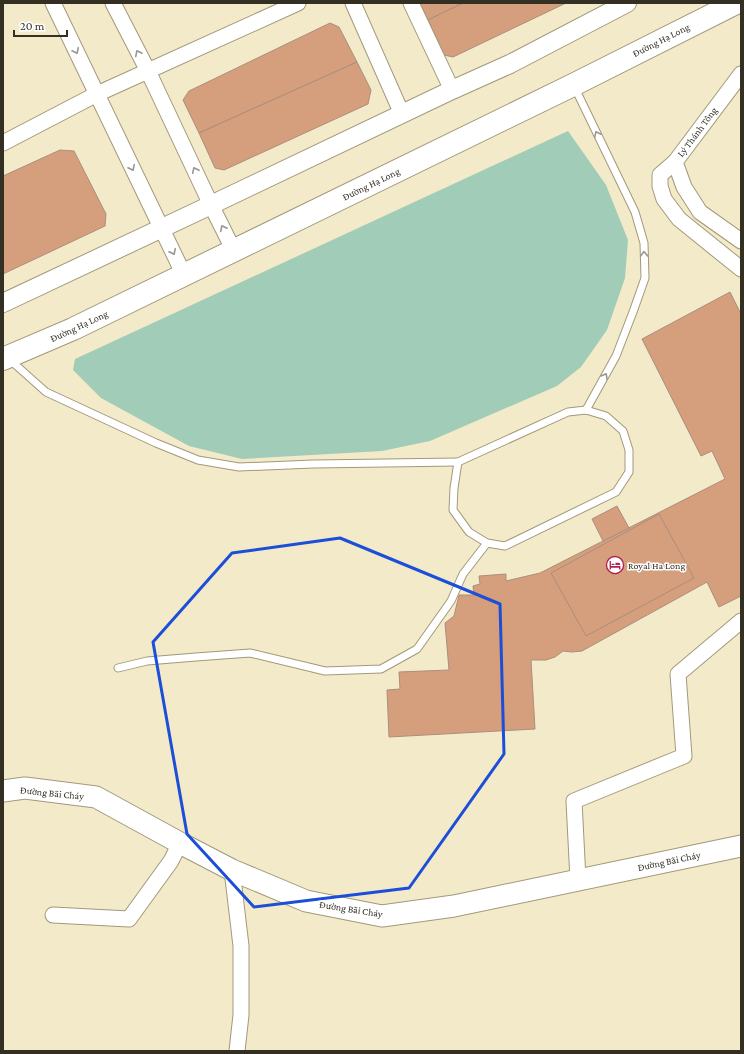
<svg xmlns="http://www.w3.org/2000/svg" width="744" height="1054" font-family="'Crimson Pro',serif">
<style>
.green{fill:#a1ccb7}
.building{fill:#d59e7c;stroke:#ab8e7c}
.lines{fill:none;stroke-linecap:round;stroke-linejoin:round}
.service-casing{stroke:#a1997a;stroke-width:9}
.minor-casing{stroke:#a1997a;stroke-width:17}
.tertiary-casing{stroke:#a1997a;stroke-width:20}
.secondary-casing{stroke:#a1997a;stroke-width:23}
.primary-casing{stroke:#a1997a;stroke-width:24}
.service{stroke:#fff;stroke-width:7}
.minor{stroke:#fff;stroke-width:15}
.tertiary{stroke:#fff;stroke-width:18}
.secondary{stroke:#fff;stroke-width:21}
.primary{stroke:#fff;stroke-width:22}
.oneway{stroke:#999791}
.marked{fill:none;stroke:#1d4ed8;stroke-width:3;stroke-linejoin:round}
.labels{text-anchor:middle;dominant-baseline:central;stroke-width:3;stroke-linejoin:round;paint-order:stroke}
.street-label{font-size:10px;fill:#332f23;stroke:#fff}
.poi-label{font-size:10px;fill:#332f23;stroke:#fff;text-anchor:start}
</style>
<rect width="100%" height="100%" fill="#f3eac9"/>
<polygon class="green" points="568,131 606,185 628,240 625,278 607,330 581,367 557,386 430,441 382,451 242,459 189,446 101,398 73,370 75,359"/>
<g class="building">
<polygon points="419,3 463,3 428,20"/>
<polygon points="463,3 566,3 453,57 444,55 428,20"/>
<polygon points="330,23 339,27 357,62 199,133 183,100 189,91"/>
<polygon points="357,62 371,90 368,104 224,170 215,168 199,133"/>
<polygon points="60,150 74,151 106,214 105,226 3,274 3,176"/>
<polygon points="730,292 741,314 741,596 719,607 707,582 582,651 572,652 563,651 555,657 546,660 531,660 535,729 389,737 387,690 400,689 399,672 449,670 445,623 454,616 459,595 474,595 473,586 480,584 479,576 506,574 506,581 540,573 725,479 712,451 701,456 642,339"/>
<polygon points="617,506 629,528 603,541 592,519"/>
<polygon points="659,514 694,578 586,636 551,573"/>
</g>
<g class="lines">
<g class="service-casing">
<g id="service">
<polyline points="574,86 635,212 644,243 645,278 633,312 616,356 586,410"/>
<polyline points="9,359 46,392 156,443 198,460 239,467 313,464 458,462"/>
<polygon points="586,410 606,416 623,431 629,450 629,472 616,492 505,546 487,543 469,532 453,510 454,488 458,462 568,412"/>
<polyline points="118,668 147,661 196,657 250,653 325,671 381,669 417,649 451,601 463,574 487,543"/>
</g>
</g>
<g class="minor-casing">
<g id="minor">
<polyline points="53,3 184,275"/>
<polyline points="113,3 148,71 211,205 234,251"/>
<polyline points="353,3 402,114"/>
<polyline points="411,3 452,90"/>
<polyline points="741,74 675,162 684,187 700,212 741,241"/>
<polyline points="3,143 97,94 298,3"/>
<polyline points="675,162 660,175 660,186 664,199 679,219 741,269"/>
<polyline points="232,870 241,946 241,1015 237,1051"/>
<polyline points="578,880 574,801 684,756 678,674 741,621"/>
<polyline points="53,915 129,919 171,861 180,843"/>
</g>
</g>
<g class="tertiary-casing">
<polyline id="tertiary" points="3,303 211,205 452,90 510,64 627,3"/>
</g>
<g class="secondary-casing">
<polyline id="secondary" points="3,791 25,788 96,797 180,843 232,870 306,901 382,916 454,906 741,846"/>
</g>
<g class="primary-casing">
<polyline id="primary" points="3,359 73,329 573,85 736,3"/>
</g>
<use href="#service" class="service"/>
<use href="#minor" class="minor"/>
<use href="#tertiary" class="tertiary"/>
<use href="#secondary" class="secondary"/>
<use href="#primary" class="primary"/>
</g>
<defs><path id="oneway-chevron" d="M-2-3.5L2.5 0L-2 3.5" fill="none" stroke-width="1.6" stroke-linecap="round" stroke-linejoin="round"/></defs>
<g class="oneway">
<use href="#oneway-chevron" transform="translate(76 51) rotate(64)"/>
<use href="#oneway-chevron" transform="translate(138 53) rotate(-117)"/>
<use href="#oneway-chevron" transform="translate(597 134) rotate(-116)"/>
<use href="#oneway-chevron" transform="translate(132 168) rotate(64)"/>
<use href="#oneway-chevron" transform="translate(195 170) rotate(-115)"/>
<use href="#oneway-chevron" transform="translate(223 228) rotate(-117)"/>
<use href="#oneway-chevron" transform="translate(173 252) rotate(64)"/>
<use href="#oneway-chevron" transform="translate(644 254) rotate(-92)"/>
<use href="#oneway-chevron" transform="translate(605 376) rotate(-61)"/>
</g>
<path class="marked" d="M 340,538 L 500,604 L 504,754 L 409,888 L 254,907 L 187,834 L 153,642 L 232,553 Z"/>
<defs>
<g id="hotel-ring" transform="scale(0.9)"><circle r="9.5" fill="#fff" stroke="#b1204e" stroke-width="1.5"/><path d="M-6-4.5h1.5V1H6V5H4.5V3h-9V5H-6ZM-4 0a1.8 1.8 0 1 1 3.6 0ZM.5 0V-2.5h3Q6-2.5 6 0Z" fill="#b1204e"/></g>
</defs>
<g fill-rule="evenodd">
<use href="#hotel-ring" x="615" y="565"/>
</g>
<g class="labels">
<g class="street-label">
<text transform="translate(661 40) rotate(-27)">Đường Hạ Long</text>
<text transform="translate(697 132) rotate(-53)">Lý Thánh Tông</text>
<text transform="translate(371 184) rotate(-26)">Đường Hạ Long</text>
<text transform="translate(79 326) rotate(-25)">Đường Hạ Long</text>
<text transform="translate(52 793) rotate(6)">Đường Bãi Cháy</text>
<text transform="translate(669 861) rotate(-12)">Đường Bãi Cháy</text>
<text transform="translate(351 909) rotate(9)">Đường Bãi Cháy</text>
</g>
<g class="poi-label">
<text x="628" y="565">Royal Ha Long</text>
</g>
</g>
<rect width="744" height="1054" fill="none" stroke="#332f23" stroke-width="8"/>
<path d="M14 30v6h53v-6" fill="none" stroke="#332f23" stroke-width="2"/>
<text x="20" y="30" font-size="12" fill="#332f23" stroke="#ffffff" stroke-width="3" paint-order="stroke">20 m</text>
</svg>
